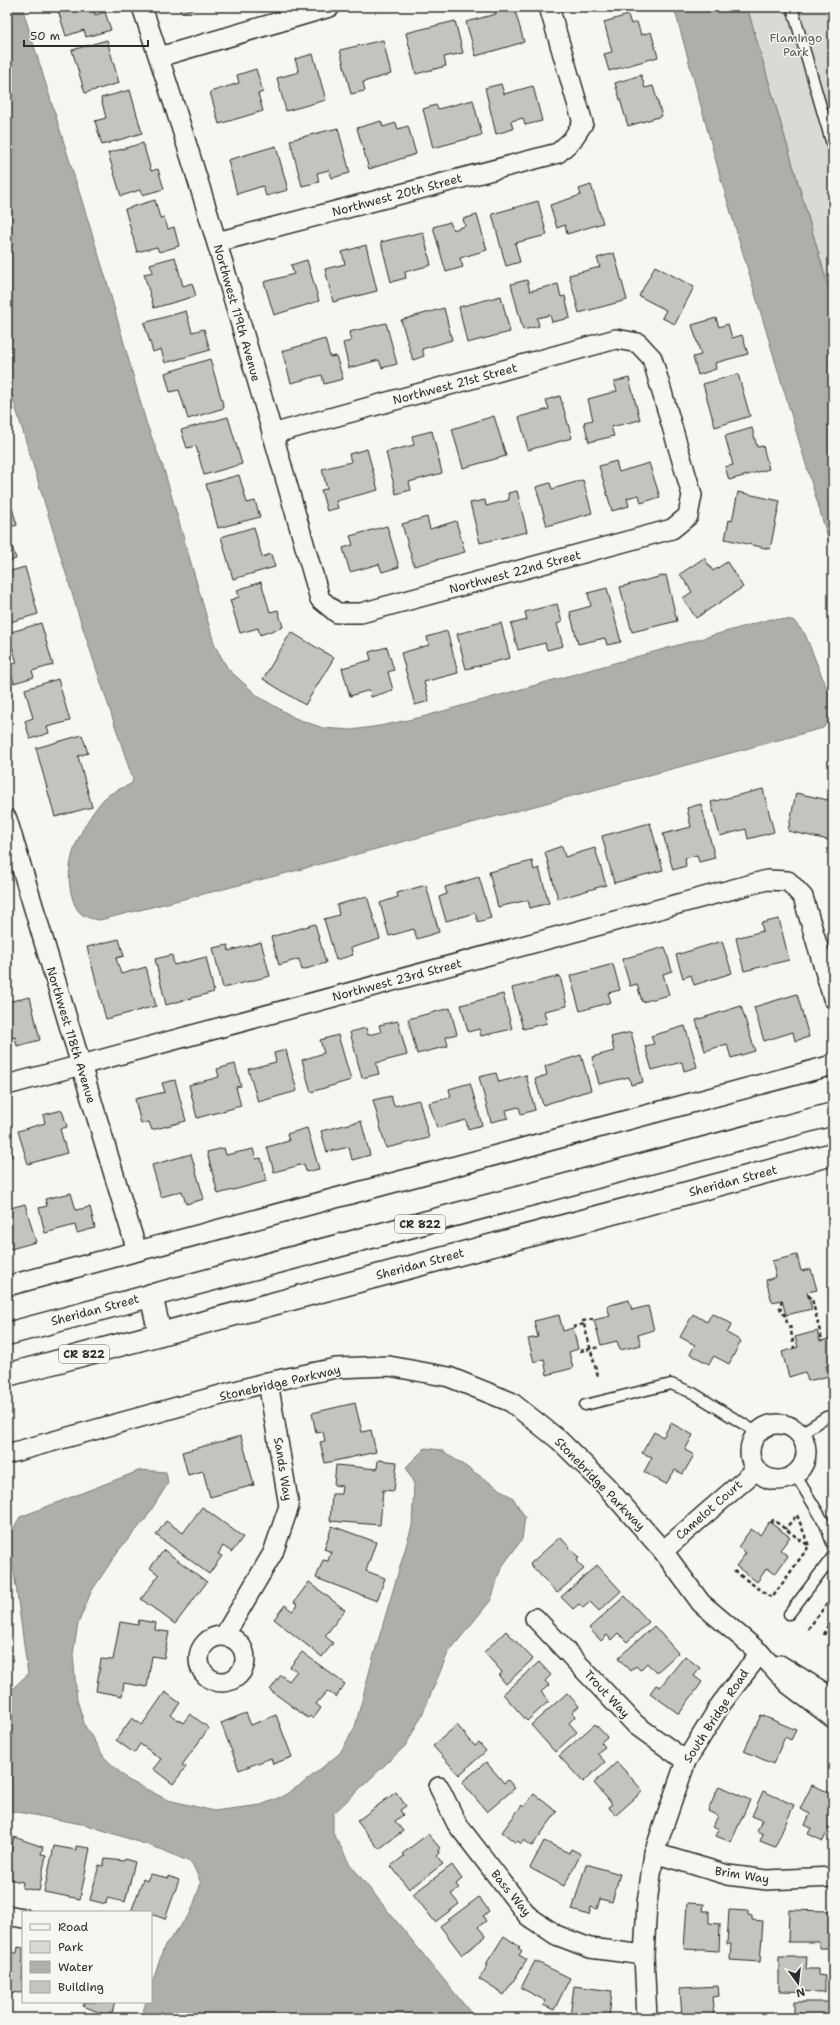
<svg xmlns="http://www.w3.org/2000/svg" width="840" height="2025" font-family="'Shantell Sans',sans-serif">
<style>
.green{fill:#d9d9d5;stroke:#828280}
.water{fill:#aeaeab;stroke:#7a7a78}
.building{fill:#c3c3c0;stroke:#2b2b2b}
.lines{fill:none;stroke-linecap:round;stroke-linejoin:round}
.lane-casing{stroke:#2b2b2b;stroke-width:13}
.street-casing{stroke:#2b2b2b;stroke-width:22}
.primary-casing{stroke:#2b2b2b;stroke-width:25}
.path{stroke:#2b2b2b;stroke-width:2.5;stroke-dasharray:4 3;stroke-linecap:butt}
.lane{stroke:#f6f6f2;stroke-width:10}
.street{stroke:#f6f6f2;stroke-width:19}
.primary{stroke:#f6f6f2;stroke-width:22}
.labels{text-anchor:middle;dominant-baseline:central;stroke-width:3;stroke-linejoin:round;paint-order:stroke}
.shield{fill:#f6f6f2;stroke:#686867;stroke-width:1}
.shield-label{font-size:11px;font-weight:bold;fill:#2b2b2b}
.park-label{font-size:12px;fill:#565656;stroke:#f6f6f2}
.street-label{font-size:12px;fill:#2b2b2b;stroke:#f6f6f2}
</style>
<rect width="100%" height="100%" fill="#f6f6f2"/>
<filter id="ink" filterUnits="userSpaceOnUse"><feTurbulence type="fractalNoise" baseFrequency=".025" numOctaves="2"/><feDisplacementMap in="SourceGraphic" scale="8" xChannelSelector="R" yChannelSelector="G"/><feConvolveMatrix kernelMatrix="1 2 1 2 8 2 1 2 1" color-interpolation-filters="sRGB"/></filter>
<g filter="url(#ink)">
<polygon class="green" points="747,7 833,7 833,303"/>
<g class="water">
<path d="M 7,7 L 22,7 L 107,282 L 146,422 L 164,470 L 215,646 L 228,669 L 259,697 L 295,718 L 323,728 L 351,730 L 380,726 L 422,717 L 771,619 L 793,620 L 805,634 L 833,704 L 828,722 L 823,728 L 291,872 L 100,920 C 85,918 78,915 73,900 C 61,865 80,828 102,801 C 110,792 120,789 131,784 L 133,780 L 78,613 L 7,379 Z"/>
<polygon points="674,7 747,7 833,303 833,555 720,176"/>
<polygon points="425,1448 441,1450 513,1498 525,1517 522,1539 501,1568 491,1600 448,1653 422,1715 406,1745 333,1814 333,1832 349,1863 475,2018 141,2018 146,2002 151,2002 151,1987 164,1947 191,1912 201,1883 192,1863 163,1850 87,1825 7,1810 7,1692 10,1691 28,1674 14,1572 7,1539 20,1517 141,1470 166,1472 168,1483 145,1520 118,1551 91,1592 78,1624 73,1654 77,1700 85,1726 104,1757 128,1780 168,1800 214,1811 261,1805 283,1796 302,1784 340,1753 355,1727 373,1658 412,1526 414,1484 406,1467"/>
</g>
<g class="building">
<polygon points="57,7 93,7 95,15 105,12 111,30 86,37 84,30 66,36"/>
<polygon points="179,7 202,7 181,12"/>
<polygon points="494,7 514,7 524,42 476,56 466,22 496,14"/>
<polygon points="589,7 606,7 591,11"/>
<polygon points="628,15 631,24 637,22 641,35 651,32 658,57 609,71 604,54 612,52 604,22"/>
<polygon points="455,21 463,53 444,57 446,66 416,74 406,33"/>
<polygon points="107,40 119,83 85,93 72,50"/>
<polygon points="383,40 391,74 363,82 365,91 351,94 340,50"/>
<polygon points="313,54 326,100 286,111 277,78 299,72 295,59"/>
<polygon points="256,69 263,92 258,94 263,111 219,124 210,92 239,83 237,75"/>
<polygon points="641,75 645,88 653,86 662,116 628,126 615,83"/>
<polygon points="501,84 504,94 533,86 542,121 525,125 523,118 511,121 513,129 496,134 485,88"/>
<polygon points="130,90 142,133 102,145 95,121 106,118 101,98"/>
<polygon points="473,100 482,135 433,148 423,109 436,105 438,109"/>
<polygon points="381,121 383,127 396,123 398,129 408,126 416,154 369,169 357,128"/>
<polygon points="338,128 350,173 332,178 329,170 317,173 319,182 302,186 290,140"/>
<polygon points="143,143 151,171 158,169 164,189 142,195 140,190 121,196 108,153"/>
<polygon points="276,146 288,190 266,196 263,186 237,194 228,160"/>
<polygon points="591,185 603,223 567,234 565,225 557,228 550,205 581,195 579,189"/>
<polygon points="155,200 160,218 164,217 168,229 174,227 179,246 159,252 157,247 137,252 125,209"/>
<polygon points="538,201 547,235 515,243 520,262 506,266 492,214"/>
<polygon points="477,215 487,250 460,258 463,267 446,272 433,227 450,222 453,230 465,226 463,219"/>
<polygon points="423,232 431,265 405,272 406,278 391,282 381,242"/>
<polygon points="366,245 377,291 333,302 325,269 345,264 342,252"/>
<polygon points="614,253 627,300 579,313 569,275 600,267 597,258"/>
<polygon points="175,257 183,286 192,283 196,296 154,308 144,274 153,272 150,264"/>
<polygon points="307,260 319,301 274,315 264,282 294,274 291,265"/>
<polygon points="655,266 694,287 675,324 662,318 666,310 639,296"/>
<polygon points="527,280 530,291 558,284 561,297 565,296 570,318 552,322 550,315 537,318 539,326 523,330 511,284"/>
<polygon points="501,296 510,332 467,343 459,307"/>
<polygon points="444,308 452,340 422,349 424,356 413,360 401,320"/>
<polygon points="186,311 192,332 204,329 210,350 165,363 161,349 153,352 144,323"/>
<polygon points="716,318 719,327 728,324 732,338 742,335 748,354 715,363 716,369 698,375 693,357 701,355 692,325"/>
<polygon points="386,323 397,364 382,368 379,360 349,368 343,343 351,341 349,332"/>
<polygon points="325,339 330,357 336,356 343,379 324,384 322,375 291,383 282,351"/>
<polygon points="210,359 224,408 188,419 179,390 170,392 165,373"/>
<polygon points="738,374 750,416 715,427 703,384"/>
<polygon points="629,378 640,420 611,427 614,436 589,442 584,422 593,420 588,399 617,391 614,382"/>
<polygon points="560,396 572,438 528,450 519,417 549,409 546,400"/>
<polygon points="494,416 506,456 463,468 452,429"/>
<polygon points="228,417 242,464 204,475 196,446 187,448 181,430"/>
<polygon points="752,428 757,447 763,446 769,469 729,480 725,467 733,465 725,436"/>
<polygon points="432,431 442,473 409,482 411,490 396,494 386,452 414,445 412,436"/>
<polygon points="367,449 378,490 336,501 338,508 327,511 321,490 327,489 322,469 351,462 349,454"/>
<polygon points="616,461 619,472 649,463 660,497 641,503 639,495 627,498 629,506 612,511 599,466"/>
<polygon points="239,475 247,503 255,501 260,517 218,528 206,484"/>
<polygon points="583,480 592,513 547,526 536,487 550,483 552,489"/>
<polygon points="517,491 527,532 480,543 470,503 485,500 486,506 509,500 508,493"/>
<polygon points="738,492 780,501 770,549 725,539 729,520 732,521"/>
<polygon points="12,508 17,525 7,528 7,509"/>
<polygon points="427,517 430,529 456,521 465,552 414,566 402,524"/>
<polygon points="387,526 399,567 382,572 379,564 350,572 343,548 353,545 350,536"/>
<polygon points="254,527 262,557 271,554 275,567 233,579 221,537"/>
<polygon points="7,530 16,559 7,562"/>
<polygon points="704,558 713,571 727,562 743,587 696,618 683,598 692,592 680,574"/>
<polygon points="25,567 38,614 7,623 7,572"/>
<polygon points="666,575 677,621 632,632 620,587"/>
<polygon points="261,582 270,612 278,610 283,627 260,635 258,628 240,633 230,600 239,597 237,590"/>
<polygon points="607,588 621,642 607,645 605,638 578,644 570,612 591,606 588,593"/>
<polygon points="557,604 562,622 557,624 563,646 547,650 545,643 518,650 511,624 527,620 525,612"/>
<polygon points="41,623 53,665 32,671 34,677 14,683 9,665 17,663 8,633"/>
<polygon points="501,623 510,658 466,669 457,634"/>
<polygon points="447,631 458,673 424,682 429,701 415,705 401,653 429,645 427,637"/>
<polygon points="291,632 334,658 305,705 263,679"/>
<polygon points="387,647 394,670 388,672 393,690 371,697 370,690 350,696 342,668 371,660 369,652"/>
<polygon points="58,679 70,721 47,727 49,733 30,739 25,721 33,718 25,689"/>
<polygon points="82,735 88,753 78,756 92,807 55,817 36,748"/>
<polygon points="763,789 774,832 748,839 746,829 720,836 711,802"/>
<polygon points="830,791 833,791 833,841 788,831 796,793 828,800"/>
<polygon points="701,804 715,858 699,862 697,855 685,858 686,866 673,870 663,834 691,827 687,808"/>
<polygon points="650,823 663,870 614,883 602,836"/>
<polygon points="562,846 565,857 595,848 606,885 558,899 545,852"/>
<polygon points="532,861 534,870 539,868 549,903 530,908 528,900 498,907 489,872"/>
<polygon points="479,877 491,918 478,922 475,913 446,921 439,897 447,894 445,887"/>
<polygon points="426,885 439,932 417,939 414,929 389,936 380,903 398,897 397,893"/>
<polygon points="367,896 380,939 351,948 353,955 336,960 324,919 339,915 337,905"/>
<polygon points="779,919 789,960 744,971 736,938 763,931 761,923"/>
<polygon points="315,924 326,963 302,970 299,959 279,965 271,937"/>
<polygon points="119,939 124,956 116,958 121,974 146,967 156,1006 106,1019 87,947"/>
<polygon points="722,941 732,973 694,985 691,975 683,978 676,955"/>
<polygon points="261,942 270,976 223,988 213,948 228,945 229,951"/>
<polygon points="665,947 672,971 663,974 669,995 642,1002 637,984 630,986 622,959"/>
<polygon points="172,955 174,965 206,957 214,992 166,1005 155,959"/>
<polygon points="613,964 620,990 608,993 611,1002 580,1011 570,976"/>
<polygon points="560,976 567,1006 544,1011 547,1023 523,1029 512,988"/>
<polygon points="503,994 512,1029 481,1036 479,1029 468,1032 461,1005"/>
<polygon points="797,994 809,1037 795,1041 793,1032 764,1041 754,1007"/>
<polygon points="30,997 40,1040 17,1046 15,1037 7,1039 7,1002"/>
<polygon points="741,1006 755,1051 731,1058 727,1044 705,1051 696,1020"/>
<polygon points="450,1008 457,1034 446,1037 448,1046 417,1054 408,1019"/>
<polygon points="398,1021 407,1055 376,1063 379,1074 362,1078 350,1032 366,1028 368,1035 381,1032 379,1025"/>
<polygon points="685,1026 697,1067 684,1071 682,1062 652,1070 645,1046 654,1044 651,1036"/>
<polygon points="631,1032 643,1082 631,1085 629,1077 599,1084 592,1057 614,1051 611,1037"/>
<polygon points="338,1035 351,1080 311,1092 302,1060 324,1053 320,1040"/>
<polygon points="286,1050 297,1091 258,1102 248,1069 276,1062 274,1053"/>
<polygon points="581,1055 591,1090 543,1105 535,1079 547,1075 545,1066"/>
<polygon points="235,1064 241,1086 236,1087 241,1106 197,1118 189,1085 219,1077 217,1069"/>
<polygon points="496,1073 499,1082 526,1075 535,1110 521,1114 519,1107 506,1110 508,1118 491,1122 479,1077"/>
<polygon points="175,1080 186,1121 152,1130 149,1122 141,1124 135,1099 165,1092 162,1083"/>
<polygon points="470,1083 482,1125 468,1129 466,1120 437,1128 429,1103 451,1097 449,1089"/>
<polygon points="391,1096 394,1106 419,1100 429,1138 386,1148 373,1100"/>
<polygon points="62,1110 67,1127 60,1129 67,1153 28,1164 18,1131 45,1123 43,1115"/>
<polygon points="361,1121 370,1155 352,1160 349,1147 327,1152 321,1131"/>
<polygon points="307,1128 319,1169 306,1172 304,1164 274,1172 267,1147 289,1141 287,1134"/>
<polygon points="7,1134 12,1157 7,1158"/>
<polygon points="224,1148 226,1155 253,1149 256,1159 261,1158 267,1181 218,1194 207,1152"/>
<polygon points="191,1154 204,1199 186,1204 182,1191 161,1197 152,1165"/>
<polygon points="71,1193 76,1210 90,1207 95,1228 77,1233 75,1225 45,1233 39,1208 47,1206 45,1199"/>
<polygon points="25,1204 36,1242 7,1250 7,1209"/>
<polygon points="797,1255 801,1271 811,1269 817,1290 807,1292 812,1309 786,1315 782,1300 772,1302 766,1280 776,1277 772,1261"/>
<polygon points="629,1300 632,1310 648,1306 654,1330 638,1335 641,1345 620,1350 617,1341 601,1345 594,1320 610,1316 607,1306"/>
<polygon points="712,1313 732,1324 727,1333 741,1341 729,1364 714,1356 709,1364 690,1354 695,1345 680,1337 693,1314 707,1322"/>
<polygon points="559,1315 563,1331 573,1328 578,1349 569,1352 573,1368 547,1375 544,1359 534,1362 528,1339 538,1337 534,1321"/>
<polygon points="817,1331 820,1341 833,1338 833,1364 826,1366 829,1376 808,1381 805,1372 789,1377 782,1352 798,1347 795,1337"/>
<polygon points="355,1403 362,1432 371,1430 376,1452 325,1463 320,1442 325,1441 323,1432 316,1433 312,1413"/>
<polygon points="671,1423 693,1435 685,1450 694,1455 683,1474 675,1470 666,1484 644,1472 652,1457 642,1453 654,1432 663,1437"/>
<polygon points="241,1436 254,1485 210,1497 203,1471 188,1475 182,1452"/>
<polygon points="378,1460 397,1462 394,1491 383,1490 380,1525 330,1521 332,1494 341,1494 342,1486 334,1485 336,1465 377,1469"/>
<polygon points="202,1507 243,1537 232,1552 223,1546 218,1554 222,1556 209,1574 156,1535 166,1521 183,1533"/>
<polygon points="769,1522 790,1537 780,1550 788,1556 775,1574 767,1568 757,1582 736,1566 746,1553 738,1547 751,1529 760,1535"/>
<polygon points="332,1526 376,1542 366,1571 385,1578 377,1601 316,1578 323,1560 328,1561 331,1552 324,1549"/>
<polygon points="560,1537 579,1558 576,1561 584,1569 557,1593 530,1564"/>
<polygon points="164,1550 207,1582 175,1624 141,1599 159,1575 150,1568"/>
<polygon points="597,1565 621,1591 599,1611 590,1602 583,1608 579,1604 573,1609 561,1597"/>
<polygon points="309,1582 345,1610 325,1636 333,1643 322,1657 274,1619 285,1605 292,1611 298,1605 294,1602"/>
<polygon points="625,1596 649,1622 627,1642 618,1633 611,1640 607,1635 601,1641 589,1628"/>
<polygon points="139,1620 156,1623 155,1630 169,1632 164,1658 152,1656 147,1687 124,1683 122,1696 96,1691 101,1659 113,1660 120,1622 138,1625"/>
<polygon points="833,1622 833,1637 828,1634"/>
<polygon points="654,1626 678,1653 656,1673 647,1663 640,1670 636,1666 630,1671 618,1658"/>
<polygon points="506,1631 533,1659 506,1684 499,1676 502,1672 484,1652"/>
<polygon points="302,1652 345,1684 336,1697 327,1691 316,1704 321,1708 313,1719 310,1716 308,1718 270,1690 281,1675 289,1681 297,1671 290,1667"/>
<polygon points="685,1656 700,1668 694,1676 702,1682 679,1714 650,1693 656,1685 660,1687"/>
<polygon points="539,1662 551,1675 545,1681 549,1685 541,1692 549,1701 527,1721 503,1694"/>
<polygon points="165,1692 180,1703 171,1715 183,1723 190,1714 209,1728 182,1765 186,1767 173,1784 153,1769 161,1759 140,1744 134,1753 116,1740 132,1718 142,1725"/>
<polygon points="567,1693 579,1706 572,1712 576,1716 569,1723 577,1732 555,1752 531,1725"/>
<polygon points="246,1713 251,1725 276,1715 292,1757 273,1764 271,1758 239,1770 221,1723"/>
<polygon points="761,1715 796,1730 791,1740 785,1737 773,1764 744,1751"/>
<polygon points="595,1724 607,1737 601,1742 605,1747 597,1753 605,1762 583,1782 559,1756"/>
<polygon points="457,1725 475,1746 479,1743 486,1751 459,1775 433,1746"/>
<polygon points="486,1762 504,1783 508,1780 515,1788 487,1812 462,1782"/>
<polygon points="617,1762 643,1791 616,1815 608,1807 612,1804 594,1783"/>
<polygon points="812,1785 833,1794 833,1819 823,1841 808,1834 811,1828 805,1825 810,1814 800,1809"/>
<polygon points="719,1786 750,1800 731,1842 716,1836 719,1829 713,1826 718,1816 708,1811"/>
<polygon points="763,1791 794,1805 775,1847 760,1841 763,1834 757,1831 762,1820 752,1816"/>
<polygon points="396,1792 406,1806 400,1810 403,1815 395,1821 403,1831 379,1849 357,1821"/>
<polygon points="534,1794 557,1812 532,1846 524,1840 521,1844 518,1841 516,1843 502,1832 522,1805 524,1807"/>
<polygon points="428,1834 440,1848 438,1850 440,1853 437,1856 443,1864 409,1889 391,1866 404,1856 402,1854"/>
<polygon points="14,1837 43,1847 41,1854 46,1855 39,1891 22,1888 23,1882 7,1879 7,1869"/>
<polygon points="544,1841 569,1853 571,1849 581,1854 564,1886 530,1868"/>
<polygon points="54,1846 76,1850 76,1846 90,1848 80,1899 44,1892"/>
<polygon points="105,1859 124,1861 125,1859 135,1862 125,1902 107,1898 106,1904 90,1900 99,1865 103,1866"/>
<polygon points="586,1864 620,1874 612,1902 600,1899 597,1909 591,1907 589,1915 572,1910"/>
<polygon points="452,1865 462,1879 456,1884 459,1889 451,1894 459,1904 435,1922 413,1894"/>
<polygon points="150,1874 169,1878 169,1876 179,1880 165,1919 151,1914 151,1912 131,1912 143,1879 147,1881"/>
<polygon points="479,1897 489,1911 483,1916 486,1921 478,1927 486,1936 462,1955 440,1926"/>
<polygon points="687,1903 704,1904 703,1911 709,1911 709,1923 720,1924 719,1951 684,1949"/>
<polygon points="729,1910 748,1911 748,1915 752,1916 752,1920 763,1921 760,1962 730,1960 731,1944 727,1944"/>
<polygon points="789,1910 829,1911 829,1948 819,1948 819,1942 788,1942"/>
<polygon points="504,1936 520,1947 518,1948 522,1951 519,1955 527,1960 504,1995 479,1979 488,1965 486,1964"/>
<polygon points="18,1947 23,1948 22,1993 7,1992 7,1952 17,1953"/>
<polygon points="779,1957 807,1957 806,1969 818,1969 818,1975 825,1976 825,1992 779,1991"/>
<polygon points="535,1961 570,1978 554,2010 543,2005 546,2001 521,1988"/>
<polygon points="574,1986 612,1991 609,2018 570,2017"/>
<polygon points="718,1986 719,1996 712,1997 714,2018 682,2018 680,1988"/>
<polygon points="84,2002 115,2002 111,2017 83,2006"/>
<polygon points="794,2002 832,2002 832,2018 801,2018 801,2013 794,2013"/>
</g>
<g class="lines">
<g class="lane-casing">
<g id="lane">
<polyline points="792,7 833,148"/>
<polyline points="585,1405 671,1384 693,1393 758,1433"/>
<polyline points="800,1434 826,1417 833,1415"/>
<polyline points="795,1474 825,1524 833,1546"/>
<polyline points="789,1614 833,1556"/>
</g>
</g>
<g class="street-casing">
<g id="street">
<path d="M 142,7 C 208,202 263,401 320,599 L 337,613 L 361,613 L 672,529 L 688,516 L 692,495 L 652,358 L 638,343 L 616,339 L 272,434"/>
<polyline points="159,57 330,7"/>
<polyline points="217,242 558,153 572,140 583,123 549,7"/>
<polyline points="7,819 137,1251"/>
<polyline points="7,1085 767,880 788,881 803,897 833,998"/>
<polyline points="7,1286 829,1066 833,1063"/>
<circle cx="778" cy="1452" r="28"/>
<polyline points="7,1454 268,1382 336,1368 389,1366 449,1377 511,1402 559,1440 605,1485 663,1551 701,1603 760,1653 788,1684 833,1718"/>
<polyline points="663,1551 756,1470"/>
<polyline points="535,1618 636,1725 686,1761"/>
<polyline points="224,1636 273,1553 289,1506 268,1382"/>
<circle cx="222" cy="1659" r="23"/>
<polyline points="780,1665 833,1698"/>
<polyline points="439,1787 457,1824 528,1916 556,1935 590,1948 644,1955"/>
<polyline points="654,1853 728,1875 767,1880 833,1877"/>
<polyline points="7,1915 23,1918"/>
<polyline points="647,2018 644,1955 647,1903 654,1853 686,1761 721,1704 760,1653"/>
</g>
</g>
<g class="primary-casing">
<g id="primary">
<polyline points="151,1295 160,1334"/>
<polyline points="7,1334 833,1114"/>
<polyline points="7,1375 833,1154"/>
</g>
</g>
<g class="path">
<polyline points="808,1295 812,1299 822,1340"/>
<polyline points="782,1300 780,1308 785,1316 788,1326"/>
<polyline points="593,1319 583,1321 598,1377"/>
<polyline points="790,1325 794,1348"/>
<polyline points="573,1327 584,1324"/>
<polyline points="580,1351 600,1347"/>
<polyline points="771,1523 773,1520 809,1546 797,1515 785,1529"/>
<polyline points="734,1571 772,1598 809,1546"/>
<polyline points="808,1629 833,1596"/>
<polyline points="824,1635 833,1613"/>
</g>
<use href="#lane" class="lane"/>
<use href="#street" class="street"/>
<use href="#primary" class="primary"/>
</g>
</g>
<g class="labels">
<g class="shield">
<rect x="395" y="1215" width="50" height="18" rx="3"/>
<rect x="59" y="1345" width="50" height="18" rx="3"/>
</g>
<g class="shield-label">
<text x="420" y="1224">CR 822</text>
<text x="84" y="1354">CR 822</text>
</g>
<g class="park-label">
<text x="796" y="38">Flamingo<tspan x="796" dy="14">Park</tspan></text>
</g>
<g class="street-label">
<text transform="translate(397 195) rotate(-15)">Northwest 20th Street</text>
<text transform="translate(237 313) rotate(74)">Northwest 119th Avenue</text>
<text transform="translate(455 384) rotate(-15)">Northwest 21st Street</text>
<text transform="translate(515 572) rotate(-15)">Northwest 22nd Street</text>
<text transform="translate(397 980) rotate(-15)">Northwest 23rd Street</text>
<text transform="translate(71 1035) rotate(73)">Northwest 118th Avenue</text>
<text transform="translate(733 1181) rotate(-15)">Sheridan Street</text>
<text transform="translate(420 1264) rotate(-15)">Sheridan Street</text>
<text transform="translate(95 1310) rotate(-15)">Sheridan Street</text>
<text transform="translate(280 1383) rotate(-13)">Stonebridge Parkway</text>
<text transform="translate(283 1469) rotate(81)">Sands Way</text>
<text transform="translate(600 1484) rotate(46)">Stonebridge Parkway</text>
<text transform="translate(709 1510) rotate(-41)">Camelot Court</text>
<text transform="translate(607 1694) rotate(47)">Trout Way</text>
<text transform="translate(716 1716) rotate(-57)">South Bridge Road</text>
<text transform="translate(742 1875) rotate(9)">Brim Way</text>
<text transform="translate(511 1893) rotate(51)">Bass Way</text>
</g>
</g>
<rect width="840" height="2025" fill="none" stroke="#f6f6f2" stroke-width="24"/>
<rect x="12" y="12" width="816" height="2001" fill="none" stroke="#2b2b2b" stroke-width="1.5" filter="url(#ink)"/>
<rect x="22" y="1911" width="130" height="92" fill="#f6f6f2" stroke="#a5a5a2"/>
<rect x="30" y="1924" width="20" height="6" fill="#f6f6f2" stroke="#a5a5a2"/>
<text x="58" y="1931" font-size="12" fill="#2b2b2b">Road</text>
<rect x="30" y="1941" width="20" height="12" fill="#d9d9d5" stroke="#a5a5a2"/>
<text x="58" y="1951" font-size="12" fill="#2b2b2b">Park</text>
<rect x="30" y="1961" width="20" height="12" fill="#aeaeab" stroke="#a5a5a2"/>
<text x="58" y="1971" font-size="12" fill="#2b2b2b">Water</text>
<rect x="30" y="1981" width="20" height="12" fill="#c3c3c0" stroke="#a5a5a2"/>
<text x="58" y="1991" font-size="12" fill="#2b2b2b">Building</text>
<g transform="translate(798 1983) rotate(165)" stroke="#f6f6f2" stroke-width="3" paint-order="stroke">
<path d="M0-3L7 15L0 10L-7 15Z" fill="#2b2b2b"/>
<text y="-6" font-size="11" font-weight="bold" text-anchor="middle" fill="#2b2b2b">N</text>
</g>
<path d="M24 40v6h124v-6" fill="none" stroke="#2b2b2b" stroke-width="2"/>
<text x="30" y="40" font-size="12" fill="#2b2b2b" stroke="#f6f6f2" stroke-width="3" paint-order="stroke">50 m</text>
</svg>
